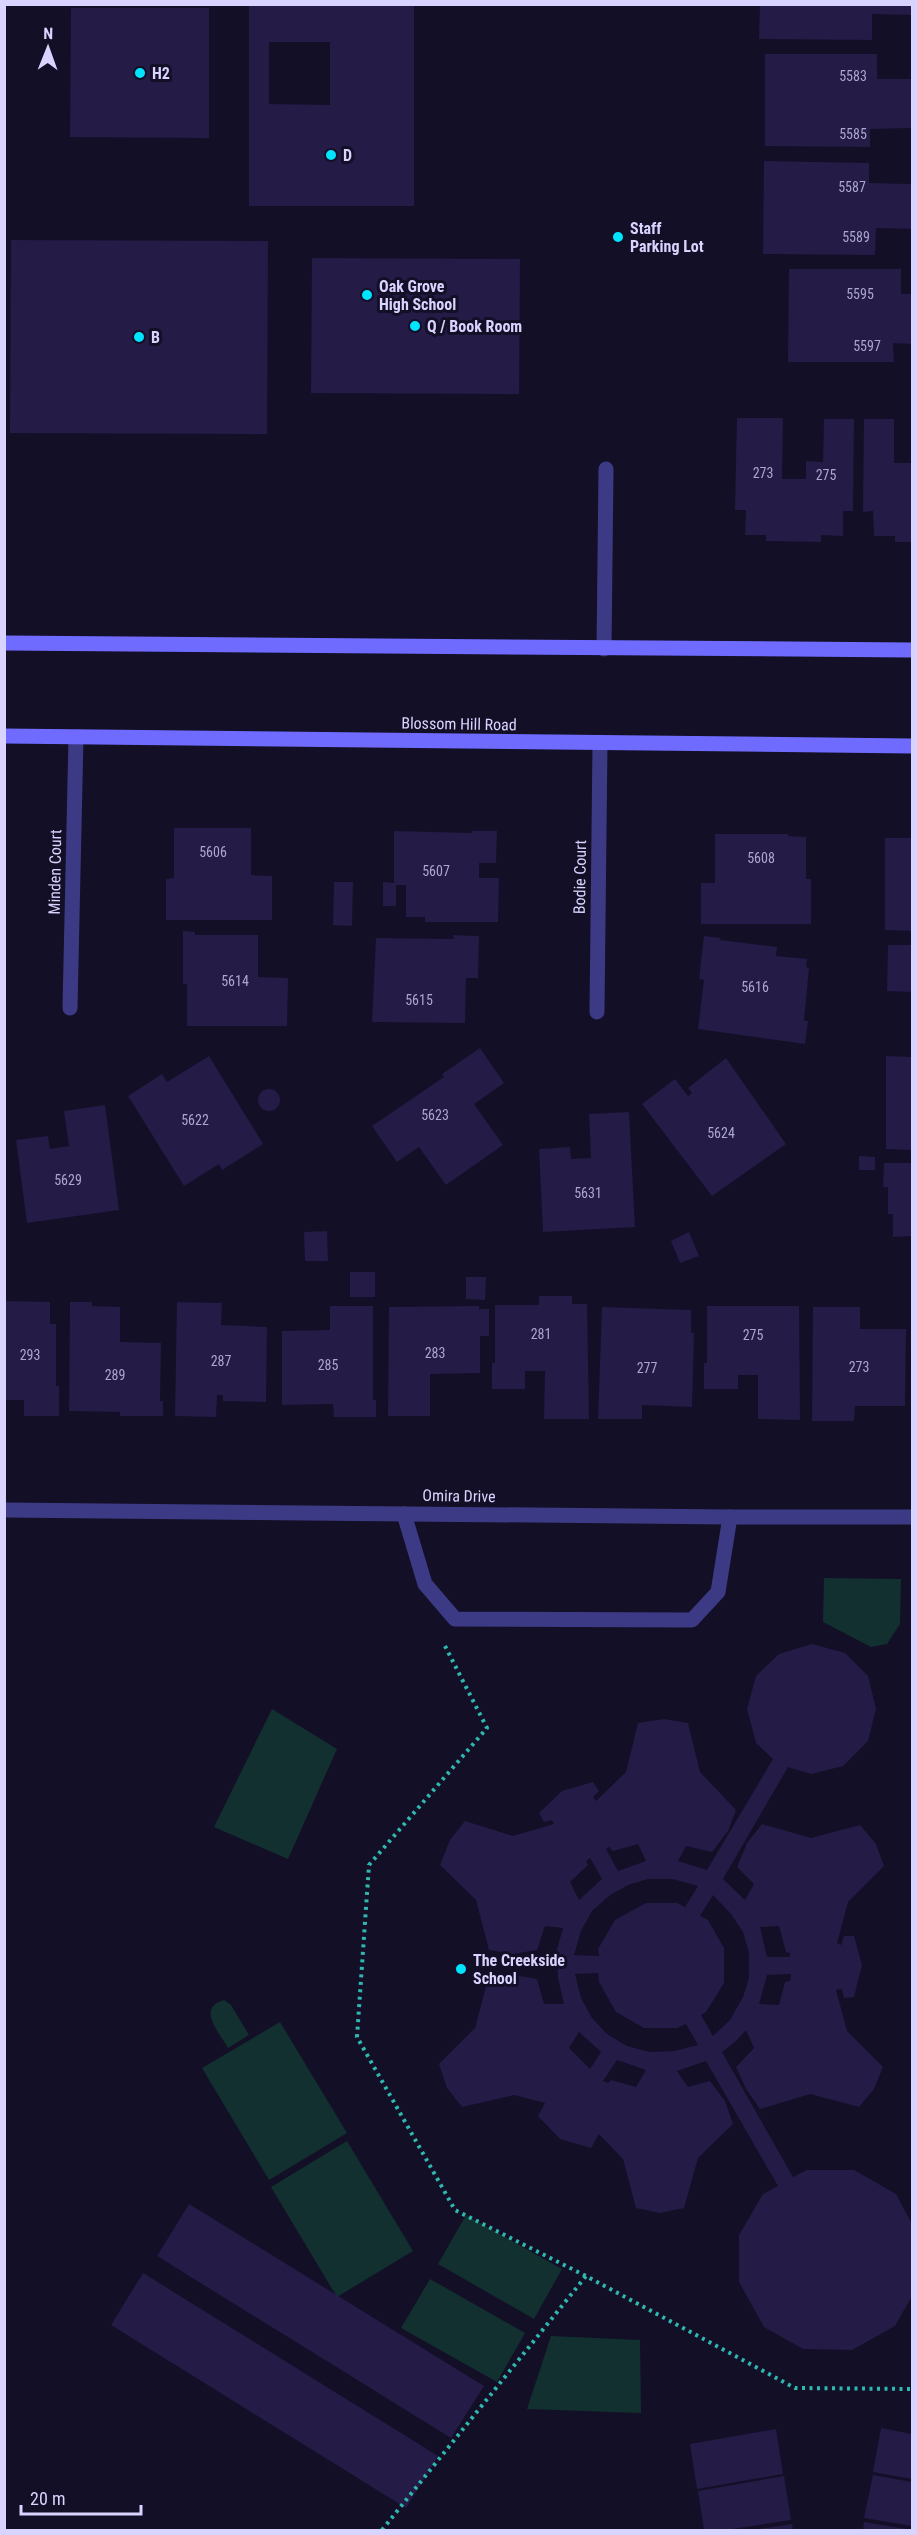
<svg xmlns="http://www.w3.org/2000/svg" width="917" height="2535" font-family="'Roboto Condensed',sans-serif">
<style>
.green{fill:#12302f}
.building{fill:#241b47;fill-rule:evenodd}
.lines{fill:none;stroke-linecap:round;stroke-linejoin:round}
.path{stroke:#2fb8b0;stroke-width:4;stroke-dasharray:3 4.5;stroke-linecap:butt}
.lane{stroke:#3d3a85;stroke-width:15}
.street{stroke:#3d3a85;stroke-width:15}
.secondary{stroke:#6f6bff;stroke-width:15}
.poi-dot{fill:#00e5ff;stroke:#130f26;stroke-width:2}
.labels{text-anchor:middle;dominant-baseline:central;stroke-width:6;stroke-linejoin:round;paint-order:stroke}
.number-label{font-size:14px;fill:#aca6d1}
.poi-label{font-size:16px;font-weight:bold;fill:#d9d4ff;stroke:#130f26;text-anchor:start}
.street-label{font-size:16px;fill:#d9d4ff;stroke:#130f26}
</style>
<rect width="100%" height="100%" fill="#130f26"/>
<g class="green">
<polygon points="824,1578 901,1579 900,1624 887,1644 871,1647 823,1622"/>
<polygon points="272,1709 337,1749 288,1859 214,1827"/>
<path d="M 224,2000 L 231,2005 L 249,2035 L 228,2048 C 219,2032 196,2008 224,2000 Z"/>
<polygon points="280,2022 347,2133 269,2180 202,2068"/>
<polygon points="347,2141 413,2251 337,2297 271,2187"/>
<polygon points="466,2215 562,2269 534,2319 438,2264"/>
<polygon points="430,2279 525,2333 497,2382 401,2328"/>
<polygon points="551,2336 640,2340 641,2413 527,2409"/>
</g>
<g class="building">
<path d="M 249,4 L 414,4 L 414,206 L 249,206 ZM 269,42 L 330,42 L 330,105 L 269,104 Z"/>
<polygon points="760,4 912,4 912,15 872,14 872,40 759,39"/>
<polygon points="71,8 209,8 209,138 70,137"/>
<polygon points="765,54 877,54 877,79 912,79 912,128 870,129 870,147 765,146"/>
<polygon points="764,161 869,163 869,183 912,184 912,229 876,228 875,255 763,254"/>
<polygon points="11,240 268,241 267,434 10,433"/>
<polygon points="312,258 520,259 519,394 311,393"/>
<polygon points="789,269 901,269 901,294 912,294 912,344 893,343 894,362 788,362"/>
<polygon points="737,418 783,418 782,479 806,479 806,461 823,462 824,419 854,419 853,511 843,511 843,536 821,535 821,542 766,541 766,535 745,535 746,510 735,510"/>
<polygon points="864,419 894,419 894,463 911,463 912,542 895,542 895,536 874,536 873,511 863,512"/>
<polygon points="174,828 251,828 251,875 272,876 272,920 166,920 166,879 174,878"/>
<polygon points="394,831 472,833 472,831 497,831 496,863 479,863 479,878 499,878 498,922 425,922 425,917 406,917 406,885 396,885 396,906 383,906 383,882 394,883"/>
<polygon points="715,834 788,834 788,836 806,837 806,879 811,879 811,924 701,924 701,883 715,883"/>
<polygon points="885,838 912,838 912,931 885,930"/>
<polygon points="334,882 353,882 352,926 333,925"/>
<polygon points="183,931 195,932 195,935 258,935 258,977 288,978 287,1026 187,1026 187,984 183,984"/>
<polygon points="453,935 479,936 478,978 466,978 465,1023 372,1022 376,938 454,939"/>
<polygon points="704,936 721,938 720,940 777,947 776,956 807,959 806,967 809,968 804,1021 808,1021 805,1044 698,1029 704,980 699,979"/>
<polygon points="888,945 912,945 912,992 887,991"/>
<polygon points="480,1048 504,1083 474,1104 503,1145 446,1185 419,1147 397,1162 372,1126 444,1077 442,1074"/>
<polygon points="209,1056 263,1144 222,1170 219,1164 184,1186 128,1096 162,1074 167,1082"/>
<polygon points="886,1056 912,1057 912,1150 886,1149"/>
<polygon points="726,1058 786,1144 712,1196 642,1104 675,1079 688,1096 692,1093 688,1088"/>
<circle cx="269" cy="1100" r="11"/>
<polygon points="105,1105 119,1210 27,1223 16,1140 48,1136 50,1149 69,1146 64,1111"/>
<polygon points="629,1112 635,1227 543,1232 539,1149 570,1147 571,1159 591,1158 589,1114"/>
<polygon points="859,1156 875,1157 875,1170 859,1170"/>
<polygon points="884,1163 912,1163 912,1236 893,1237 893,1214 888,1214 888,1187 883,1187"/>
<polygon points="327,1231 328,1261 305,1261 304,1232"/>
<polygon points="689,1232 699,1256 680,1263 671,1241"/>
<rect x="350" y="1272" width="25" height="25"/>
<polygon points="466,1277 486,1277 485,1300 466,1299"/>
<polygon points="539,1296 572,1296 572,1304 587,1304 589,1419 544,1419 545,1371 525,1371 525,1389 492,1389 492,1363 495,1363 495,1305 539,1305"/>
<polygon points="4,1301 50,1302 50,1324 56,1324 56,1386 59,1386 59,1416 24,1416 24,1400 4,1400"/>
<polygon points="70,1302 92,1302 92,1306 120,1307 120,1342 161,1343 160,1401 163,1401 163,1416 120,1416 120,1412 69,1411"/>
<polygon points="177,1302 222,1303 221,1325 267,1327 266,1402 223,1401 223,1395 217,1395 216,1417 175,1416"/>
<polygon points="330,1306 373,1306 373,1400 376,1400 376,1417 334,1417 333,1404 282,1405 282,1331 330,1330"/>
<polygon points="479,1306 479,1309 489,1309 489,1336 480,1336 480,1373 430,1374 430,1416 388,1416 389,1307"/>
<polygon points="707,1306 799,1306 800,1420 758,1419 758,1375 738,1375 738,1389 704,1389 704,1363 707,1363"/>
<polygon points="602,1307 691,1310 691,1333 694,1333 692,1407 642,1405 642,1419 598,1419"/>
<polygon points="813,1307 860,1307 860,1329 906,1329 905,1406 855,1406 854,1421 812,1421"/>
<path d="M 812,1644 L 845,1653 L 868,1676 L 876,1709 L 868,1741 L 843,1766 L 811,1774 L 788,1767 L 723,1879 L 745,1900 L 754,1884 L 737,1867 L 747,1843 L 762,1824 L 811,1838 L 860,1825 L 876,1844 L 884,1866 L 848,1902 L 837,1943 L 841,1945 L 844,1936 L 854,1936 L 862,1965 L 854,1997 L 844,1998 L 842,1989 L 836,1990 L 847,2031 L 883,2067 L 874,2089 L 859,2107 L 810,2094 L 760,2109 L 746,2089 L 736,2067 L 754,2048 L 746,2030 L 736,2041 L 722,2052 L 793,2177 L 807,2170 L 854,2170 L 896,2194 L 912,2224 L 912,2296 L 895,2326 L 852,2350 L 803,2349 L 764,2327 L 739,2282 L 739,2235 L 763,2194 L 778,2186 L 706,2061 L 677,2071 L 688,2087 L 710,2081 L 725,2101 L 733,2124 L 698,2158 L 684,2208 L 660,2213 L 636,2208 L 623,2159 L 599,2134 L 591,2148 L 560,2139 L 538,2116 L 545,2103 L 514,2095 L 462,2107 L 447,2088 L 439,2064 L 475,2028 L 488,1979 L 514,1975 L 537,1979 L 544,2004 L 564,2004 L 558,1978 L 557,1949 L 563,1928 L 545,1926 L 537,1950 L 513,1954 L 489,1950 L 476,1900 L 440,1865 L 450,1840 L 465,1821 L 513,1836 L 554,1824 L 552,1820 L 544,1822 L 539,1813 L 562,1791 L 593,1782 L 599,1791 L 593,1797 L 596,1801 L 626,1772 L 638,1723 L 664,1719 L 688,1723 L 700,1772 L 736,1810 L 728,1831 L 712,1852 L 686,1846 L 678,1861 L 707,1870 L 773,1759 L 756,1743 L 747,1709 L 756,1676 L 779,1654 ZM 638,1844 L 646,1861 L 618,1871 L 606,1849 L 609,1847 L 613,1851 ZM 590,1858 L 602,1879 L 579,1900 L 570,1882 L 588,1865 L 586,1861 ZM 648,1879 L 673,1879 L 698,1886 L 685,1907 L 677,1903 L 646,1903 L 615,1920 L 598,1949 L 599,1956 L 574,1955 L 581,1931 L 592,1911 L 610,1895 L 628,1885 ZM 713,1895 L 731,1914 L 743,1932 L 749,1953 L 749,1978 L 743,1997 L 730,2020 L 713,2036 L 701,2015 L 706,2012 L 724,1983 L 724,1948 L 708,1920 L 700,1916 ZM 779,1926 L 786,1952 L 790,1953 L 790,1957 L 767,1957 L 760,1927 ZM 598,1973 L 599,1982 L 616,2012 L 644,2028 L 677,2028 L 686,2024 L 698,2045 L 674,2051 L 650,2052 L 627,2046 L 607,2034 L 592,2018 L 581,1998 L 575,1974 ZM 791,1974 L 790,1981 L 785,1982 L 779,2005 L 759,2004 L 767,1975 ZM 579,2032 L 601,2052 L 590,2069 L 569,2048 ZM 617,2060 L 646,2070 L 636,2087 L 611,2080 L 608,2083 L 603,2081 Z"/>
<polygon points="189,2204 484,2386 451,2438 157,2256"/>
<polygon points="143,2273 438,2456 406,2508 111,2325"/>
<polygon points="881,2428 912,2434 912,2479 873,2472"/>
<polygon points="776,2429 783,2474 697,2489 690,2444"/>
<polygon points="873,2475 912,2482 912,2526 864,2518"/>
<polygon points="784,2476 791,2520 726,2530 704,2530 698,2491"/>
<polygon points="864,2522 907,2529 907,2530 863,2530"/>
<polygon points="792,2524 793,2530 758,2530 758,2529"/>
</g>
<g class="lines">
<g class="path">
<polyline points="445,1646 487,1728 369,1865 357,2037 455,2210 586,2276 795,2388 912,2389"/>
<polyline points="382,2530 586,2276"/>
</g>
<g class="lane">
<polyline points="604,649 606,469"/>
<polyline points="404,1514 425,1584 455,1619 692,1620 718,1592 730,1517"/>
</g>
<g class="street">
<polyline points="70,1008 76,737"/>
<polyline points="597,1012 600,743"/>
<polyline points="4,1510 730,1517 912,1517"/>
</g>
<g class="secondary">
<polyline points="4,643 912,650"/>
<polyline points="4,736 912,746"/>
</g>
</g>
<g class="poi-dot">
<circle cx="140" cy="73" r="6"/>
<circle cx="331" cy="155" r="6"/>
<circle cx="618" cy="237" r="6"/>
<circle cx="367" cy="295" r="6"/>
<circle cx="415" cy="326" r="6"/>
<circle cx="139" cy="337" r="6"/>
<circle cx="461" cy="1969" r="6"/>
</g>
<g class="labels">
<g class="number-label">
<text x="853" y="76">5583</text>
<text x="853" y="134">5585</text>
<text x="852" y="187">5587</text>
<text x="856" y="237">5589</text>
<text x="860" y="294">5595</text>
<text x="867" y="346">5597</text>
<text x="763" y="473">273</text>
<text x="826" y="475">275</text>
<text x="213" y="852">5606</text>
<text x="761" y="858">5608</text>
<text x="436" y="871">5607</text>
<text x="235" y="981">5614</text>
<text x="755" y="987">5616</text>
<text x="419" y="1000">5615</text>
<text x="435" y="1115">5623</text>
<text x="195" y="1120">5622</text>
<text x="721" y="1133">5624</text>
<text x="68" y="1180">5629</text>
<text x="588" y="1193">5631</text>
<text x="541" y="1334">281</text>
<text x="753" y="1335">275</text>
<text x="435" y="1353">283</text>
<text x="30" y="1355">293</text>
<text x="221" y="1361">287</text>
<text x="328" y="1365">285</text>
<text x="859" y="1367">273</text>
<text x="647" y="1368">277</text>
<text x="115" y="1375">289</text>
</g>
<g class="poi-label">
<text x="152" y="73">H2</text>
<text x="343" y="155">D</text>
<text x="630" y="228">Staff<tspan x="630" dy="18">Parking Lot</tspan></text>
<text x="379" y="286">Oak Grove<tspan x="379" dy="18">High School</tspan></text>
<text x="427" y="326">Q / Book Room</text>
<text x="151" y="337">B</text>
<text x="473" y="1960">The Creekside<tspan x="473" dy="18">School</tspan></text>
</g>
<g class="street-label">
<text transform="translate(459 724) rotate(1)">Blossom Hill Road</text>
<text transform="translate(55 872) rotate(-89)">Minden Court</text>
<text transform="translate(580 877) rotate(-89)">Bodie Court</text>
<text transform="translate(459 1496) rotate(1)">Omira Drive</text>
</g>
</g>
<rect width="917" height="2535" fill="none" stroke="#d9d4ff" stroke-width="12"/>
<g transform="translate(48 48) rotate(1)" stroke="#130f26" stroke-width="4.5" paint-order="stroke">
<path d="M0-4.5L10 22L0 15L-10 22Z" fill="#d9d4ff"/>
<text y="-9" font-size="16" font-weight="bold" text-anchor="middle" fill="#d9d4ff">N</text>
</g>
<path d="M21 2505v9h120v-9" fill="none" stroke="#d9d4ff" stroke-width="3"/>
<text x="30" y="2505" font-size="18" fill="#d9d4ff" stroke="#130f26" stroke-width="4.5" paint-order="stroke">20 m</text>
</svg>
